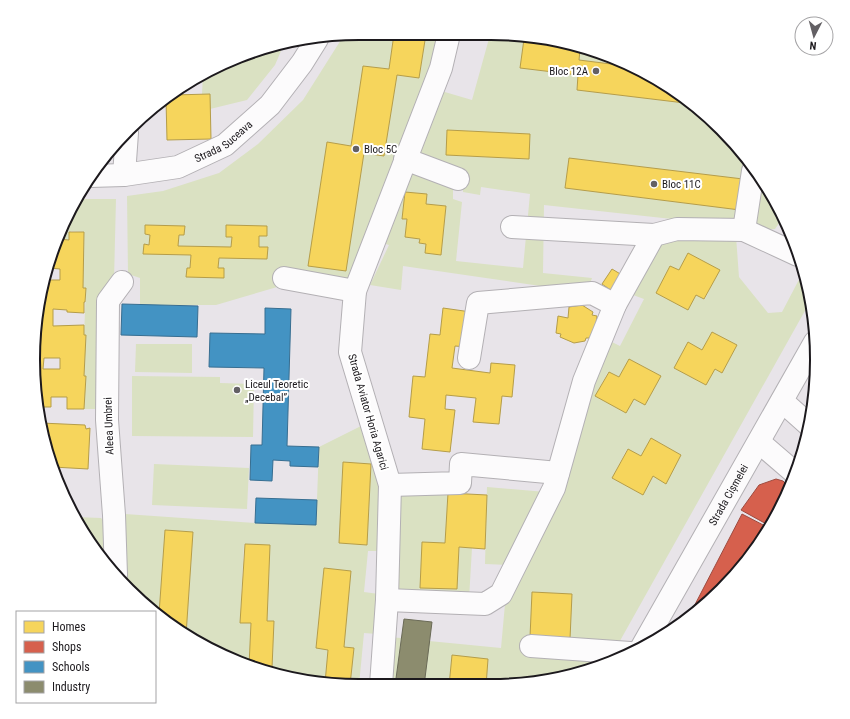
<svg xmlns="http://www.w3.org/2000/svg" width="850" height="719" font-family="'Roboto Condensed',sans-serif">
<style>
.green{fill:#dae1c2;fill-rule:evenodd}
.homes{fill:#f6d55c;stroke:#b59d49;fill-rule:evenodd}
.shops{fill:#d6604d;stroke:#9e4b3f}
.schools{fill:#4393c3;stroke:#376e91}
.industry{fill:#8c8c6e;stroke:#6a6a56}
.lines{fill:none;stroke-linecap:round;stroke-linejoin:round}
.minor-casing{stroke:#b3b0b4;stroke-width:24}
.minor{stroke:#fcfbfc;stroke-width:22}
.poi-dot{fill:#636064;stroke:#fff;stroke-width:1.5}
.labels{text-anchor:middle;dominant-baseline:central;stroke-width:4;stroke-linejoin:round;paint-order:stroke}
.poi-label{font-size:11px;fill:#1c191d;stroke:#fff;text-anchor:start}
.street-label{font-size:11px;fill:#1c191d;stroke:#fff}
.rim{fill:none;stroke:#1c191d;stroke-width:2}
</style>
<rect width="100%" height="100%" fill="#e8e4e9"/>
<g class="green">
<path d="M 360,33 L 394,34 L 389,69 L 363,66 L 351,146 L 327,142 L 309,266 L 346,271 L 364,153 L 384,156 L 397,75 L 419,78 L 426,34 L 444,34 L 351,287 L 284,285 L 216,305 L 140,305 L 140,278 L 128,274 L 127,196 L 163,191 L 219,173 L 258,144 L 303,100 L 344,35 ZM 146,225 L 184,226 L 184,235 L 179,235 L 178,246 L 231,247 L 232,237 L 226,237 L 226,225 L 259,236 L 259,247 L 268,247 L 267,259 L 219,258 L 218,268 L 224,268 L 224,277 L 187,277 L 187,268 L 190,268 L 191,255 L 144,254 L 144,245 L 149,245 L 150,235 L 145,234 Z"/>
<path d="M 490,35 L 533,36 L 556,43 L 524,39 L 520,68 L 578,75 L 577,90 L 693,104 L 736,144 L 746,161 L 743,179 L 569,158 L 565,188 L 740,210 L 736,226 L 544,205 L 543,273 L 592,278 L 588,289 L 561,289 L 403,266 L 401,290 L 370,285 L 389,245 L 379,242 L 407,163 L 453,182 L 453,199 L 462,202 L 456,261 L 523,268 L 530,194 L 481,187 L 480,195 L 463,192 L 463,175 L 414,155 L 438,90 L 472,100 ZM 447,130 L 529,134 L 529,159 L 446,155 ZM 405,192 L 427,194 L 426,204 L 446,206 L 441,255 L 426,253 L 426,244 L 419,243 L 420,239 L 405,237 L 407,219 L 402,218 Z"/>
<polygon points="275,44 281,51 275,65 247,100 210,109 210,94 202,94 203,74 215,67"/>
<polygon points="580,50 634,66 579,60"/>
<polygon points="757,178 782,219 775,229 763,230 754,226"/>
<polygon points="77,199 116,199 114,280 102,409 84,409 86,376 84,376 86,335 84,335 86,288 83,288 84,232 71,231 69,240 57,239"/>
<path d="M 736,236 L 739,277 L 768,313 L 782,312 L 803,272 L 811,300 L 607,664 L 554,680 L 486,686 L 488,659 L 452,656 L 449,686 L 424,686 L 429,641 L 501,648 L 506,593 L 589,384 L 610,341 L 620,346 L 644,299 L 633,295 L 659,238 ZM 688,253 L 719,270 L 705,299 L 696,295 L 688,309 L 656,293 L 670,266 L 679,270 ZM 712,332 L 737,345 L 722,373 L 715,369 L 706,385 L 674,368 L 688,342 L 702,350 ZM 629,359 L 661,376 L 645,405 L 634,399 L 626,413 L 595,396 L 608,372 L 619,377 ZM 651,438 L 681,455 L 666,483 L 653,476 L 643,495 L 612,478 L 627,449 L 641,456 ZM 532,592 L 572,594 L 530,637 Z"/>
<polygon points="136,344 192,344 192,373 135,372"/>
<polygon points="132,376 220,377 220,383 254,384 253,437 132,436"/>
<path d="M 363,425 L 384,483 L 383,551 L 368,551 L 364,592 L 379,594 L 377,634 L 364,633 L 359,685 L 350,685 L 354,648 L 344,647 L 351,571 L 324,568 L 316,648 L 328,650 L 325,683 L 250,666 L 272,667 L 274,621 L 267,621 L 270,545 L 244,544 L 240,622 L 251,623 L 249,666 L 196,642 L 186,635 L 193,532 L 165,530 L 159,614 L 125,586 L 125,514 L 255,523 L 316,525 L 319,447 ZM 343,462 L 371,464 L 367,545 L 339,543 Z"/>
<polygon points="154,464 249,468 247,509 152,505"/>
<polygon points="487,487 546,492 509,565 485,564"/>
<polygon points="395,491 448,493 445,543 422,542 420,588 457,589 459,547 472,548 469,599 390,595"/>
<polygon points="75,517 101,518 112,529 110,568 88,541"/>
<polygon points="388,637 401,638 395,686 384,685"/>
</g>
<g class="homes">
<polygon points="394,34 426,34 419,78 397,75 384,156 364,153 346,271 308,266 327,142 351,146 363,66 389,69"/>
<polygon points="524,39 556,43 580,50 579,60 635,67 693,104 577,90 578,75 520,68"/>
<polygon points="210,94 211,139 167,140 166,100 173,95"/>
<polygon points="447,130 530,134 529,159 446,155"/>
<polygon points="569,158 743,179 740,210 565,188"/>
<polygon points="405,192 427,194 426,204 446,206 441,255 425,253 426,244 419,243 420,239 405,237 407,219 402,219"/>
<polygon points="145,225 185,226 184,235 179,235 178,246 231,247 232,237 226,237 226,225 267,226 267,236 259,236 259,247 268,247 267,259 219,258 218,268 224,268 224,278 186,277 187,268 190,268 191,255 143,254 144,244 149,245 150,235 145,234"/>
<path d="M 69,232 L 84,232 L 83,288 L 86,288 L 85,302 L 84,302 L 84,313 L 67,312 L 67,310 L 53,309 L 53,326 L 84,325 L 84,335 L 86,335 L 84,376 L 86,376 L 84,409 L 67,409 L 67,397 L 51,397 L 51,407 L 37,407 L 37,313 L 46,280 L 60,280 L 60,269 L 49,268 L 57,239 L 69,240 ZM 44,358 L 60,358 L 60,369 L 43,369 Z"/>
<polygon points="688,253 720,270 704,299 696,295 688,310 656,293 670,266 679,270"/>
<polygon points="612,269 622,275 612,291 602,284"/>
<polygon points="582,305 593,312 592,315 597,316 594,338 586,338 585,341 574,343 560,337 561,334 556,333 558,316 568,318 569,307"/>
<polygon points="443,308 471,312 467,347 455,346 452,368 490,373 491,363 515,365 512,397 502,396 499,424 473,422 476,398 446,395 445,409 455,410 450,452 422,449 425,419 409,417 413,376 425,377 430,334 440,335"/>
<polygon points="712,332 737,345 722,373 715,369 706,385 674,368 688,342 702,350"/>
<polygon points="629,359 661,376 645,405 634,399 626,413 595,396 609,372 619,377"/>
<polygon points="41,423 85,425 86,429 90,428 88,469 53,467"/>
<polygon points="651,438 681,455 666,484 653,476 643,495 612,478 628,449 641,456"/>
<polygon points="343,462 371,464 367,545 339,543"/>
<polygon points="448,493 487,495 485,549 459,547 457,589 420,588 422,542 445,543"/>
<polygon points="165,530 193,532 186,635 159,614"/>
<polygon points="245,544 270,545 267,621 274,621 272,668 249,666 251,623 240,623"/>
<polygon points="324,568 351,571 344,647 354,648 350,685 325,683 328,650 316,648"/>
<polygon points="532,592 572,594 570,639 530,637"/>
<polygon points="452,655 488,659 486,686 449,686"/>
</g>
<g class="shops">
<polygon points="776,479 783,481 790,488 770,526 741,510 759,485"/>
<polygon points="742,514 769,528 762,541 721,591 688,618"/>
</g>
<g class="schools">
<polygon points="122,304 198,306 197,337 121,335"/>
<polygon points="265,308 291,309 287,446 319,447 318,467 290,466 290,461 273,460 272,481 250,480 251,445 262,445 264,368 209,367 210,333 265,334"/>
<polygon points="256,498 317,500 316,525 255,523"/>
</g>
<polygon class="industry" points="404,619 432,622 424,686 395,686"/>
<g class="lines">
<g class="minor-casing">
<g id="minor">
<polyline points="405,159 458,179"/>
<polyline points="124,175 127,133"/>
<path id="s1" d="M 90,176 L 124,175 L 178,167 L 225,145 L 270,105 L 302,63 L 317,39"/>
<polyline points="512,227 654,235"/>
<polyline points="744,230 753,171"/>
<polyline points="284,278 355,291"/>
<polyline points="469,358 478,303 592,293 615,305"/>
<polyline points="782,401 810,426"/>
<polyline points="759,442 795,473"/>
<polyline points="390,485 460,483 461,464 558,473"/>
<polyline points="116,575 114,515 107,420 108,301 122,282"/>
<polyline points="387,600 485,604 501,594 554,488 584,381 615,305 654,235 677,229 744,230 798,255"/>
<polyline points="531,646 630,653"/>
<path id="s2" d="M 642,647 L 815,342"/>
<polyline points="381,685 387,600 390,485 350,352 355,291 441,68 449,34"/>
</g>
</g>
<use href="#minor" class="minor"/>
</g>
<g class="poi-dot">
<circle cx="596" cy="71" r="4"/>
<circle cx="356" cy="149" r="4"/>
<circle cx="654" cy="184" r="4"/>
<circle cx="237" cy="390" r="4"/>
</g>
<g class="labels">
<g class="poi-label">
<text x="588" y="71" text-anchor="end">Bloc 12A</text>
<text x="364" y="149">Bloc 5C</text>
<text x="662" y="184">Bloc 11C</text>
<text x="245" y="384">Liceul Teoretic<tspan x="245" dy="13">„Decebal”</tspan></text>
</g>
<g class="street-label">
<text stroke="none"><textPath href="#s1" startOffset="141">Strada Suceava</textPath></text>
<text transform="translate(368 412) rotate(74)">Strada Aviator Horia Agarici</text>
<text transform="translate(109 426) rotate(-92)">Aleea Umbrei</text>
<text stroke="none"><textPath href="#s2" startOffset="175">Strada Cișmelei</textPath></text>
</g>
</g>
<path d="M0 0H850V719H0ZM359 40H491A319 319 0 0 1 810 359V360A319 319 0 0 1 491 679H359A319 319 0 0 1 40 360V359A319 319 0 0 1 359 40Z" fill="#fff" fill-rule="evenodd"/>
<path class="rim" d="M359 40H491A319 319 0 0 1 810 359V360A319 319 0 0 1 491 679H359A319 319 0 0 1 40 360V359A319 319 0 0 1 359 40Z"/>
<rect x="16" y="611" width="140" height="92" fill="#ffffff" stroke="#a4a3a5"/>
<rect x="24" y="621" width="20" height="12" fill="#f6d55c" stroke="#a4a3a5"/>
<text x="52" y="631" font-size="12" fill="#1c191d">Homes</text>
<rect x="24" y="641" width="20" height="12" fill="#d6604d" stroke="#a4a3a5"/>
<text x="52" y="651" font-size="12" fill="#1c191d">Shops</text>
<rect x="24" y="661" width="20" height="12" fill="#4393c3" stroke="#a4a3a5"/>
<text x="52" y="671" font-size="12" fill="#1c191d">Schools</text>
<rect x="24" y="681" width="20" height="12" fill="#8c8c6e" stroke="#a4a3a5"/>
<text x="52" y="691" font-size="12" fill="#1c191d">Industry</text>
<g transform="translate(814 36) rotate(186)"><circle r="19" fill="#ffffff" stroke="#a4a3a5"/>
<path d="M0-3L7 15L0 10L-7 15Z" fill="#636064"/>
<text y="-6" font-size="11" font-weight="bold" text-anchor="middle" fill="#1c191d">N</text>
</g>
</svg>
